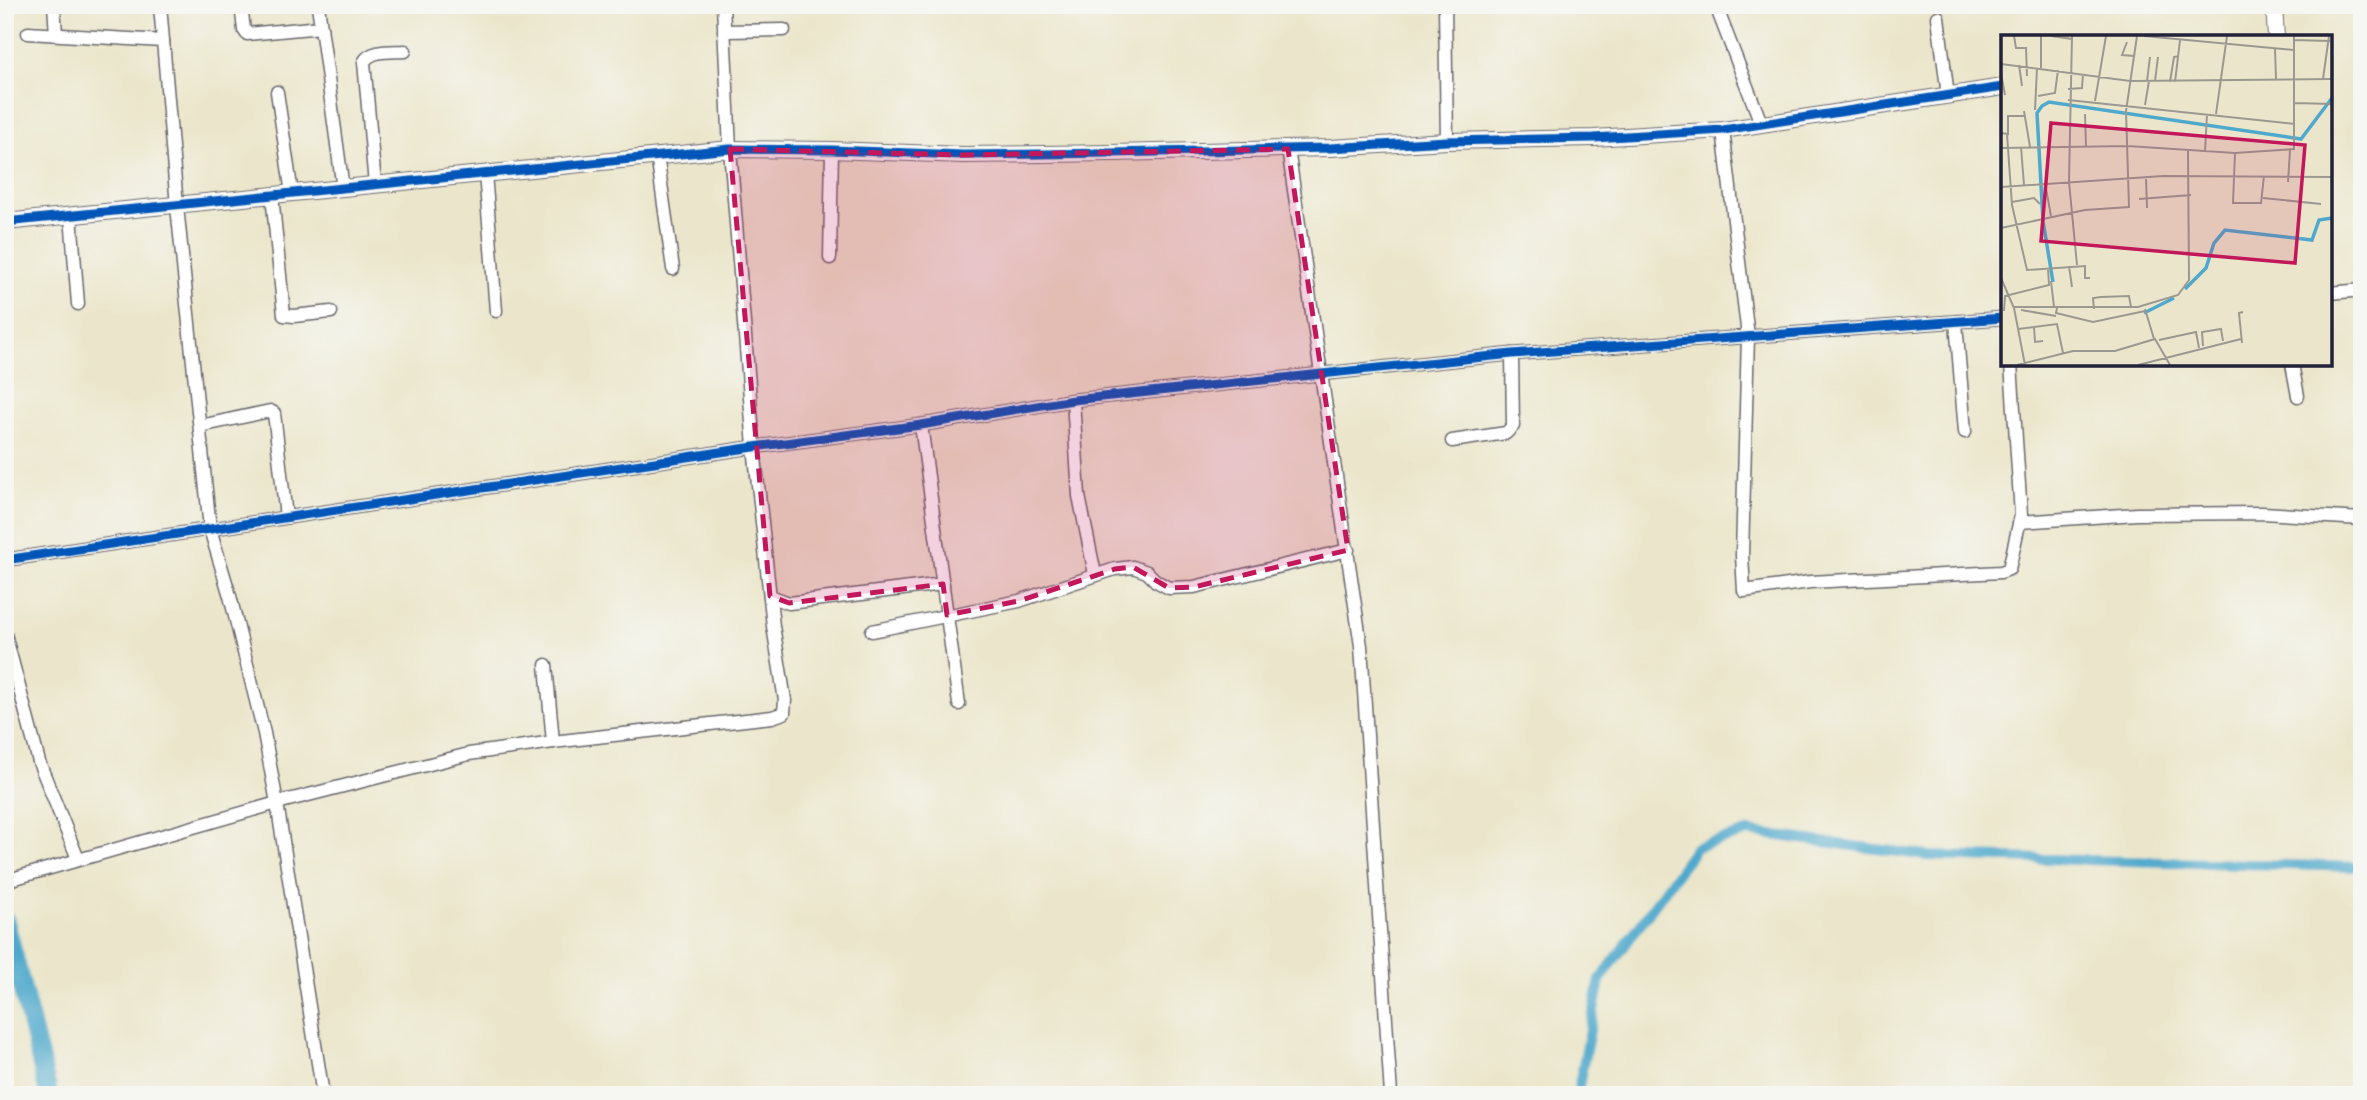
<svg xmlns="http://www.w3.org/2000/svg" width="2367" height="1100" font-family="'IM FELL Double Pica',serif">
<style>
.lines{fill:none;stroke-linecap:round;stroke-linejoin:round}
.canal{stroke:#4fa9cc;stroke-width:10}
.river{stroke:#4fa9cc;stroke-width:19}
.minor-casing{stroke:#68676d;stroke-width:15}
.tertiary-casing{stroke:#68676d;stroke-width:18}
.minor{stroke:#fff;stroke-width:12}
.tertiary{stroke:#fff;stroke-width:16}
.cycleway-casing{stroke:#f6f6f2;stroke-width:13}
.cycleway{stroke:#0057b8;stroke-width:9}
.marked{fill:#c2185b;fill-opacity:0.2;stroke:#c2185b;stroke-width:5;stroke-dasharray:14 9;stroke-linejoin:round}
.inset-river{fill:none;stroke:#4fa9cc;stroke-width:3.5}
.inset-road{fill:none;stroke:#9b9891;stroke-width:2}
.view{fill:#c2185b;fill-opacity:0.15;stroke:#c2185b;stroke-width:3.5}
.inset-edge{fill:none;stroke:#22223b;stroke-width:3.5}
</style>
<rect width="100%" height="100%" fill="#f6f6f2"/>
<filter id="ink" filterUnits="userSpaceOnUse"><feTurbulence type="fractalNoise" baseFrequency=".0143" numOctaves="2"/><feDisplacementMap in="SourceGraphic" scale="14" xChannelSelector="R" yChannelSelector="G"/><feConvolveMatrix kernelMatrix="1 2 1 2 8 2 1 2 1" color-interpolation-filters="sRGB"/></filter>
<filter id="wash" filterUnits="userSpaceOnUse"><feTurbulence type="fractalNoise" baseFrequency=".00686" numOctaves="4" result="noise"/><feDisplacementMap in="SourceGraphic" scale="28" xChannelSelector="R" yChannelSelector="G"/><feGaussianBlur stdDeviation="1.57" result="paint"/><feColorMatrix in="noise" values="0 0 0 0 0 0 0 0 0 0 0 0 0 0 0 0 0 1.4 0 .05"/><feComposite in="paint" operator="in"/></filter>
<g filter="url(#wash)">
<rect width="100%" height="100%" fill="#ebe6cb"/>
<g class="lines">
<polyline class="canal" points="1577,1095 1600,980 1696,847 1748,832 1929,856 2362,867"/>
<polyline class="river" points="5,920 49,1095"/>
</g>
</g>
<g filter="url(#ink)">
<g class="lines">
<g class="minor-casing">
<g id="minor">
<polyline points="54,5 56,34"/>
<polyline points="160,5 177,206 210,529 230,596 264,733 277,803 323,1095"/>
<polyline points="241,5 244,30 247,34 321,27"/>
<polyline points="318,5 343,189"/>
<polyline points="1445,5 1447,141"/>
<polyline points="1719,14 1761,123"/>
<polyline points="1938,17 1948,96"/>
<polyline points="724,31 784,30"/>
<polyline points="28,33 163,41"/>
<polyline points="277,92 292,194"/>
<polyline points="1723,130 1748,336 1742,555 1744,591 1810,582 2001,572 2009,569 2021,515 2011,364"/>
<polyline points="1288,149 1361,646 1391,1095"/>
<polyline points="657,155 673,269"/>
<polyline points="485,173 496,311"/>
<path d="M 375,185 L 364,62 C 371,49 392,52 405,51"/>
<polyline points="272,195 284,315 294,316 331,312"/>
<polyline points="71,216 78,304"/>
<polyline points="830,258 832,150"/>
<polyline points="2330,293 2362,290"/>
<polyline points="1956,322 1965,432"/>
<polyline points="2292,364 2298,396"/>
<polyline points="1073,400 1079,496 1095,574"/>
<polyline points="921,425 959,704"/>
<polyline points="200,426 270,411 274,413 286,517"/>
<polyline points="1452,441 1506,433 1513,426 1512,354"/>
<polyline points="2020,522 2137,514 2263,513 2362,519"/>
<polyline points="5,560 754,447 921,425 1073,400 1512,354 2003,318"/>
<polyline points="770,596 789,603 943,584"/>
<polyline points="872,631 1019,601 1115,569 1133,567 1147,572 1156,581 1169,588 1194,587 1348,550"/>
<polyline points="5,634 39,762 78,859"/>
<polyline points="546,665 553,742"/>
<polyline points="5,881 277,803 469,754 553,742 772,717 784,713 785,700 773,626 754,447 730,149 723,5"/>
</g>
</g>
<g class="tertiary-casing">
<g id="tertiary">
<polyline points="2274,5 2276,37"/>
<polyline points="5,222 730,149 832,150 963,155 1111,153 1330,148 1447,141 1594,138 1723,130 2003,87"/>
</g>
</g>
<use href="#minor" class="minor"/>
<use href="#tertiary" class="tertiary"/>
<g class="cycleway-casing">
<g id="cycleway">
<polyline points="5,222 730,149 832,150 963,155 1111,153 1330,148 1447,141 1594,138 1723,130 2003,87"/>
<polyline points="5,560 754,447 921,425 1073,400 1512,354 2003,318"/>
</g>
</g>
<use href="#cycleway" class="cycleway"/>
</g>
</g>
<path class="marked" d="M 730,149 L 963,155 L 1288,149 L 1348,550 L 1194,587 L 1169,588 L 1133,567 L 1115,569 L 1019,601 L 947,615 L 943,584 L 789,603 L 770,596 Z"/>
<g transform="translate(2001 35)">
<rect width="331" height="331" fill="#ebe6cb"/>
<path class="inset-river" d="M 52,247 L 42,186 L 36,78 L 41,71 L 48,67 L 300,104 L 331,63M 184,254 L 205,233 L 213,208 L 224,195 L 311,205 L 318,185 L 331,183M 143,278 L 173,263"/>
<path class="inset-road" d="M 13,1 L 15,13 L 25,13 L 26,41M 50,1 L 71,4M 71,1 L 68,147 L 76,230M 143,1 L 293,15M 293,5 L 329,6M 126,7 L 121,20 L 133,21M 274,14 L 275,44M 0,29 L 129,46 L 331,44M 18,30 L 21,51M 40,33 L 40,1M 0,38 L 4,60M 322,44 L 328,1M 146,46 L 149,22M 154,46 L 157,22M 169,47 L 173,22 L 178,21M 174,47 L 179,5M 67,54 L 81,53 L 82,39M 37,61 L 54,58 L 57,35M 67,65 L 294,89M 94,66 L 105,1M 293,68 L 331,69M 144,70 L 148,46M 34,75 L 36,33M 23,76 L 29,112M 84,79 L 85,112M 215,79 L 226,1M 0,98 L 7,99 L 7,81 L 23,81M 6,99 L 11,170 L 26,235 L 84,231 L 84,243 L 89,243M 20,112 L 23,150M 0,113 L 127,111 L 234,118 L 293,114 L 293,1M 204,117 L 206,79M 234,118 L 232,168 L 260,168 L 263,141M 145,142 L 146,173M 287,147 L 289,115M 44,148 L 50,181M 0,152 L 162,141 L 331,142M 262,163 L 320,169M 138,164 L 190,160M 11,167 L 33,163 L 39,169M 0,193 L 84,175 L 128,172 L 125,76 L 136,1M 68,231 L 71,252M 0,243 L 13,273 L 24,330M 50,246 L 53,272M 13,272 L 137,272 L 177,260 L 188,245 L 187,116M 56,273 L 55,278 L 92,287 L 144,276M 93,274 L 92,263 L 100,262 L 128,261 L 130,272M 144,274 L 153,304M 20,275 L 55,281M 3,276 L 4,261 L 48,250 L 47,233M 33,292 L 34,307 L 42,306M 17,294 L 56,289 L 62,318M 158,305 L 195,297 L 198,313M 241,308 L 238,278 L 242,277M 202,311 L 201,297 L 220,294 L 222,306M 16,330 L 72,316 L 114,316 L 154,304 L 169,330M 137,330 L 240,304"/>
<path class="view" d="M 50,88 L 304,110 L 294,228 L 40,206 Z"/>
<rect width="331" height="331" class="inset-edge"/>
</g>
<rect width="2367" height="1100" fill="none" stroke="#f6f6f2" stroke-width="28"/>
</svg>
